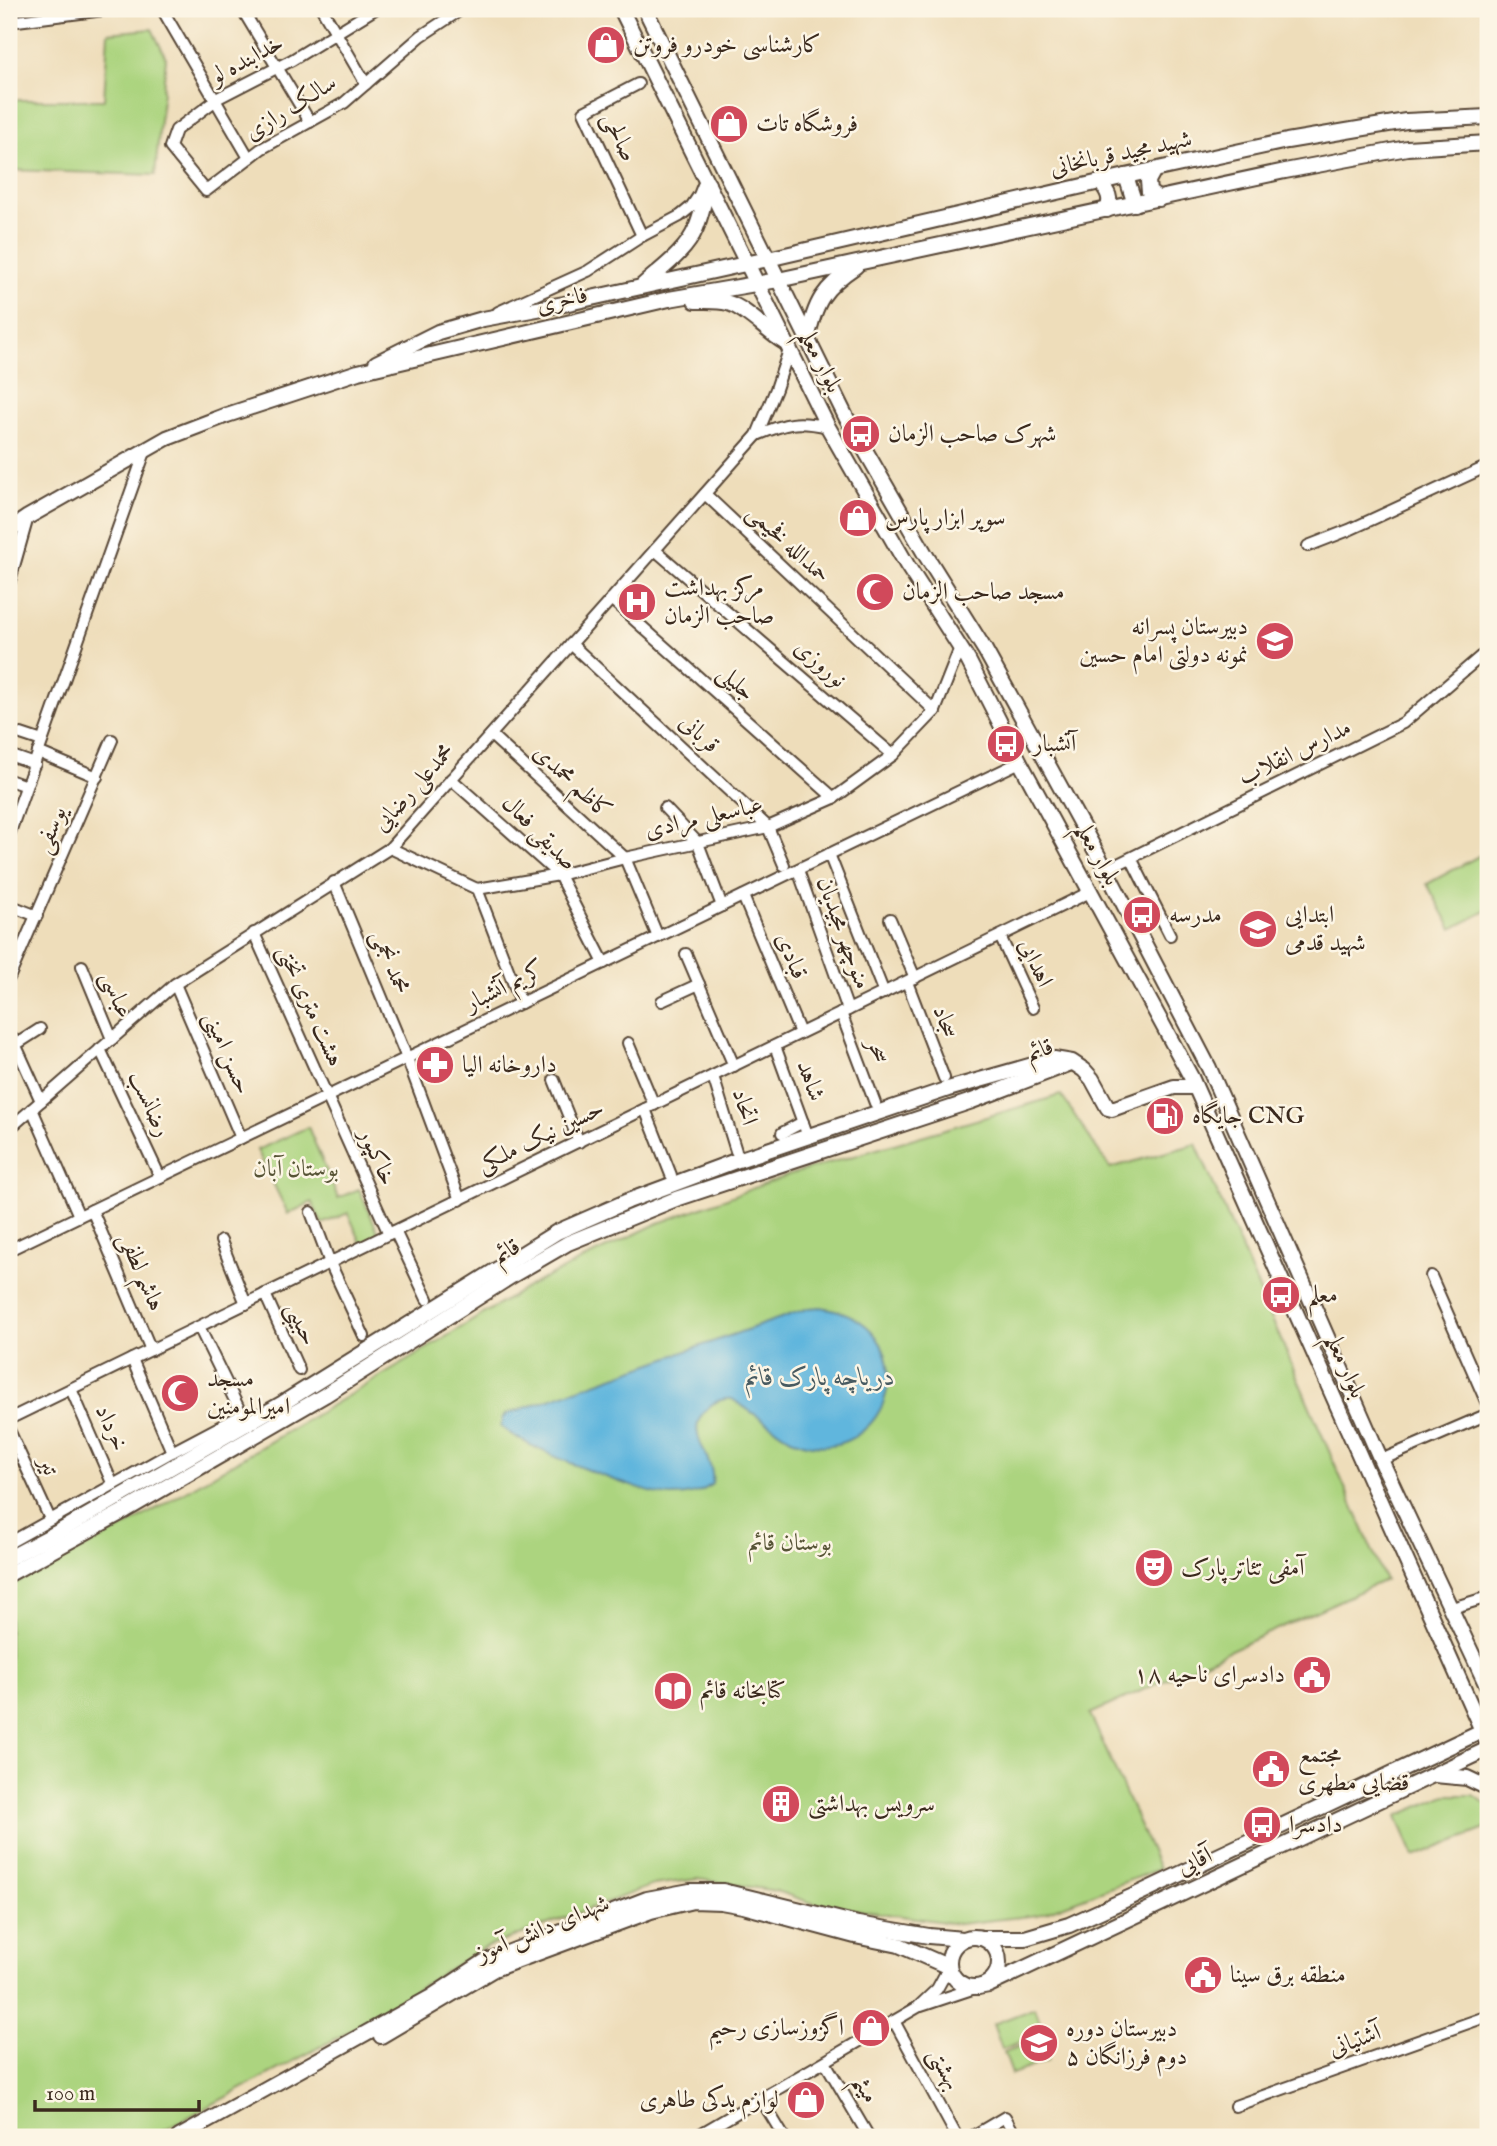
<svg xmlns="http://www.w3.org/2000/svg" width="1497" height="2146" font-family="'IM FELL English',Amiri,serif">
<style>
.green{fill:#acd47f;stroke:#747f4e;stroke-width:2}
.water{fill:#61b6dd;stroke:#4e707e;stroke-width:2}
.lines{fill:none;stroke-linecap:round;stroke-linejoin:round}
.minor-casing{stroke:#564535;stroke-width:14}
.major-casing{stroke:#564535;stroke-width:18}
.minor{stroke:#fff;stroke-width:10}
.major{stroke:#fff;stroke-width:14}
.labels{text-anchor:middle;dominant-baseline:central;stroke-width:5;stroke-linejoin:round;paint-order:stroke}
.poi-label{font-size:24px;fill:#3b2a1e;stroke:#fcf5e5;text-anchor:start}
.street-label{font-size:24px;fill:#3b2a1e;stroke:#fcf5e5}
.park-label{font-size:24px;fill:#575436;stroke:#fcf5e5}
.water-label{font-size:26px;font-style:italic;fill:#485b61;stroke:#fcf5e5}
</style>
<rect width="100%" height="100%" fill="#fcf5e5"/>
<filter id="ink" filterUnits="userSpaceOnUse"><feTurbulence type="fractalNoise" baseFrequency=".0143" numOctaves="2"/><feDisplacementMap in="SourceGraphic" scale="14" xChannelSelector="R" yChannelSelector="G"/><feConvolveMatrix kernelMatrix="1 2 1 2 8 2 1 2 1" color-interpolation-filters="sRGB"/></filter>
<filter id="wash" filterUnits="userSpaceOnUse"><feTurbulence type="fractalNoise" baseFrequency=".00686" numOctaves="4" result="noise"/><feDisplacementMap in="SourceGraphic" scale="28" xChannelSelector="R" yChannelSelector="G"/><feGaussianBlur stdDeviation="1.57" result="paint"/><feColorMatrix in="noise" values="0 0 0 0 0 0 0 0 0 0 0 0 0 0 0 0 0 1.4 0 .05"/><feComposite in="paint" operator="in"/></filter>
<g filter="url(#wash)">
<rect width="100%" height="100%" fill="#eeddba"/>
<g class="green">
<polygon points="152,29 166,58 155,175 9,170 9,100 104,100 108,33"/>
<polygon points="1488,851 1488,910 1452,929 1427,884"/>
<polygon points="1061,1095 1110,1168 1196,1144 1385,1580 1090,1714 1159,1869 1038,1915 959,1924 815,1904 776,1891 698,1879 653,1885 482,1949 341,2036 151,2137 9,2137 9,1586 125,1527 395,1368 529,1286 656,1224 792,1174"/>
<polygon points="308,1127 338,1198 359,1189 380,1236 362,1245 348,1213 322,1224 312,1202 288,1214 257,1150"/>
<polygon points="1446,1795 1473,1795 1488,1805 1488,1828 1414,1857 1397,1816"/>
<polygon points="1035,2008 1044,2033 1002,2049 993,2024"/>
<polygon points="1040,2039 1048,2061 1012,2074 1004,2052"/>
</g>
<path class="water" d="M 821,1307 C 928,1323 895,1456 812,1445 C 805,1444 798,1441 791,1439 L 732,1399 C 724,1398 718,1400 711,1405 C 677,1433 717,1453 712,1484 C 702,1493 685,1496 671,1496 C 647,1496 514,1444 501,1426 L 504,1415 L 809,1308 Z"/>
</g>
<g filter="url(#ink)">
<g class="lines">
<g class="minor-casing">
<g id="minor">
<polyline points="162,9 249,158"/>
<polyline points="242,9 310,122"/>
<polyline points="322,9 366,84"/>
<polyline points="375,9 292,60 220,97 176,130 170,147 206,191 261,149 344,103 421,36 462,9"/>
<polyline points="9,22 112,9"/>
<polyline points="638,84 584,112 642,236"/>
<polyline points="498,312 588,271 642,236 680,216 691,207 699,195 703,185"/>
<path d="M 757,435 C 786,423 797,420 828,427"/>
<polyline points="705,494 935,711"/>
<polyline points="1308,546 1349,530 1488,466"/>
<polyline points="655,550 893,755"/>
<polyline points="9,584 28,517"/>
<polyline points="611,599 834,798"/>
<polyline points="571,644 768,827 784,865"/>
<polyline points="21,734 42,741"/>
<polyline points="491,735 625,858 658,937"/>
<polyline points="38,752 97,777"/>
<polyline points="12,756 35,764"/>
<polyline points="451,779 559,875 604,963"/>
<polyline points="9,780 26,786"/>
<polyline points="665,808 698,843 722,906"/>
<polyline points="9,835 146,449"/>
<polyline points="390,848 477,889 559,875 625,858 768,827 834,798 893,755 935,711 960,648"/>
<polyline points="829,854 884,993"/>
<polyline points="1131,858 1170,935"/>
<polyline points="798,870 848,1010"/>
<polyline points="1106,870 1403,723 1480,657 1488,652"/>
<polyline points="334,882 407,1058 460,1200"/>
<polyline points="477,889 521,1003"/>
<polyline points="743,896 800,1033"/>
<polyline points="9,905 37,916"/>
<polyline points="890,919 915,978"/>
<polyline points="254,933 389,1234"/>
<polyline points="1000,936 1033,1008"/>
<polyline points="686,954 734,1066"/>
<polyline points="82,966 112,1039"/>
<polyline points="9,978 112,740"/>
<polyline points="907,982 944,1078"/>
<polyline points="175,984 241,1138"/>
<polyline points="662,1001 699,984"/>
<polyline points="841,1013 875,1103"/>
<polyline points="12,1037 41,1101"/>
<polyline points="628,1043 654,1105"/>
<polyline points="15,1045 40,1029"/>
<polyline points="775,1046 806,1131"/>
<polyline points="100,1049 160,1177"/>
<polyline points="713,1076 736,1151"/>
<polyline points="554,1080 579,1142"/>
<polyline points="32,1109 79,1216"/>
<polyline points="645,1109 671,1175"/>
<polyline points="9,1129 175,984 390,848 757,435 776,389 789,350"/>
<polyline points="782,1133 803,1122"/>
<polyline points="92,1210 151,1350"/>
<polyline points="311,1212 330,1263 364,1336"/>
<polyline points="395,1231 427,1299"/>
<polyline points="221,1241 246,1304"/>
<polyline points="9,1250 1020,762"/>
<polyline points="1431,1276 1488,1406"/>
<polyline points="265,1294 299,1370"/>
<polyline points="132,1359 172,1452"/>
<polyline points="71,1389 113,1485"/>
<polyline points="9,1419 1092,891"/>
<polyline points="9,1430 50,1519"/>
<polyline points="1381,1460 1488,1414"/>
<polyline points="9,1543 172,1452 242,1415 199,1327"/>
<polyline points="1452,1608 1488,1597"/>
<polyline points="921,2006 978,1987"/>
<polyline points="894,2021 957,2137"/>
<polyline points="825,2062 869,2137"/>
<polyline points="761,2099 784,2137"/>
<polyline points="1235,2106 1488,2016"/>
<polyline points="695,2137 918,2007 937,1989 949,1967"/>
<polyline points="971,2137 1005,2117 1016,2137"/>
</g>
</g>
<g class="major-casing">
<g id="major">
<polyline points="621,9 828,427 907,565 968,660 1020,762 1191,1077 1488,1744"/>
<polyline points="645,9 846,417 925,554 985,650 1106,870 1209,1068 1381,1460 1488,1688"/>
<polyline points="1154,170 1148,181 1149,192 1159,199"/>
<polyline points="1126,176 1135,204"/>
<path d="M 1100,182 C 1108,192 1112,198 1107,210"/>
<path d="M 643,285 C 662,268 686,252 696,228 C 702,214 705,199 708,184"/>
<path d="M 695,301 C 705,301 718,300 728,303 C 746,308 767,332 784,342"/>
<path d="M 807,340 C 815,302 823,288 856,266"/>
<polyline points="376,363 438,332 483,319 564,304 768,259 1126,176 1287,141 1406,121 1488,117"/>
<polyline points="9,530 28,517 167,438 227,415 358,372 669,299 778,280 1285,171 1407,148 1488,143"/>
<polyline points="9,1558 60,1531 283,1403 557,1232 628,1201 738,1160 948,1089 1054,1059 1072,1062 1084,1070 1092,1079 1108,1108 1112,1109 1174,1087 1195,1087"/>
<polyline points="9,1574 126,1510 325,1395 513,1275 568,1243 676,1199 972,1101 1071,1063"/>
<polyline points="1435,1775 1467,1778 1488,1788"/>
<circle cx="974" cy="1962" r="25"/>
<polyline points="980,1938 1025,1938 1069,1925 1140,1893 1488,1728"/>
<polyline points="978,1987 989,1985 1488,1749"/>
<polyline points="381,2036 494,1969 651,1911 693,1901 721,1902 743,1906 855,1936 899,1945 949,1967"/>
<polyline points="179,2137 431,1997 484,1962 647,1899 690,1891 723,1891 858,1924 929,1936 963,1939"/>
</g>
</g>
<use href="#minor" class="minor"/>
<use href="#major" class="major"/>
</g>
</g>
<defs>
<g id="shop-disc" transform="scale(2.0125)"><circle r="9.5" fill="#d1495b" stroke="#fcf5e5"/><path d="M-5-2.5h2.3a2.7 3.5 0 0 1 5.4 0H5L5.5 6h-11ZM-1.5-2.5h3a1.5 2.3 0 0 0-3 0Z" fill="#fff"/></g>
<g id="bus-disc" transform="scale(2.0125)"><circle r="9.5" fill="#d1495b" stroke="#fcf5e5"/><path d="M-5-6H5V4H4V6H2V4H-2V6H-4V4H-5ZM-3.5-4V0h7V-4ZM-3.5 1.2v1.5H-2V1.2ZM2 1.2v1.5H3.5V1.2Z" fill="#fff"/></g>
<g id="mosque-disc" transform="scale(2.0125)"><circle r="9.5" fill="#d1495b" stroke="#fcf5e5"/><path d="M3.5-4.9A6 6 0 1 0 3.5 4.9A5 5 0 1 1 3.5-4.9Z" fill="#fff"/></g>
<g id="hospital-disc" transform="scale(2.0125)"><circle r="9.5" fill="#d1495b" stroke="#fcf5e5"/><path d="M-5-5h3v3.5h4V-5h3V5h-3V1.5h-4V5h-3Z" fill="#fff"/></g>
<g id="school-disc" transform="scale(2.0125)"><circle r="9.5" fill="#d1495b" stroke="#fcf5e5"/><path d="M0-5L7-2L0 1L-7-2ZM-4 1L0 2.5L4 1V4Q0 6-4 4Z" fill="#fff"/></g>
<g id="pharmacy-disc" transform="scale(2.0125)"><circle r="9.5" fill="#d1495b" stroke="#fcf5e5"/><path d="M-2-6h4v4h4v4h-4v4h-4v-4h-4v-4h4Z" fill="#fff"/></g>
<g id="fuel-disc" transform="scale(2.0125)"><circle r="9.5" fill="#d1495b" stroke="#fcf5e5"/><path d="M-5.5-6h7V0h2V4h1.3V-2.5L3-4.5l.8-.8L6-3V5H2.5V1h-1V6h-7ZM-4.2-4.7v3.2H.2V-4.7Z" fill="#fff"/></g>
<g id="theatre-disc" transform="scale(2.0125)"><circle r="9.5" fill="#d1495b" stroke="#fcf5e5"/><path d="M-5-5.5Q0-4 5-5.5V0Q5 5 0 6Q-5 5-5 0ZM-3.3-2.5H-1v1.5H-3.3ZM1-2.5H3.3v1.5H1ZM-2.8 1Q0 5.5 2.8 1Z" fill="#fff"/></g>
<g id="civic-disc" transform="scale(2.0125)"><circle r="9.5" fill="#d1495b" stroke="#fcf5e5"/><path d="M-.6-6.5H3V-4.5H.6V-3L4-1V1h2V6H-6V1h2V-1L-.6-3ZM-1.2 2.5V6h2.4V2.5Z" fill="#fff"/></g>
<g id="library-disc" transform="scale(2.0125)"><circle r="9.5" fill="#d1495b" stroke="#fcf5e5"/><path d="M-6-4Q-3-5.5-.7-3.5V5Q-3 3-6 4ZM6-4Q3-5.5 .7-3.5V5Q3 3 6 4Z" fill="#fff"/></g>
<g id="building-disc" transform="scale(2.0125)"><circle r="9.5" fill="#d1495b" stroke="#fcf5e5"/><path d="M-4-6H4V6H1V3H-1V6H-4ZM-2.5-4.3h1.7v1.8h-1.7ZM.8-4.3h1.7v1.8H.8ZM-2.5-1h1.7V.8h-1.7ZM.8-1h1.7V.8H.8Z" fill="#fff"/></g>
</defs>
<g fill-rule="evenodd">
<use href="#shop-disc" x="606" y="45"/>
<use href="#shop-disc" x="729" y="124"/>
<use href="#bus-disc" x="861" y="434"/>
<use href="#shop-disc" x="858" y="518"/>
<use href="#mosque-disc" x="875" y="592"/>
<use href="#hospital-disc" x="637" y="602"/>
<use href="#school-disc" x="1275" y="641"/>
<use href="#bus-disc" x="1006" y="744"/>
<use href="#bus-disc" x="1142" y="915"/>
<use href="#school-disc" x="1258" y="929"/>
<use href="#pharmacy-disc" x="435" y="1065"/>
<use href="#fuel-disc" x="1165" y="1116"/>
<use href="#bus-disc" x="1281" y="1295"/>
<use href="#mosque-disc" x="180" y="1393"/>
<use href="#theatre-disc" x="1154" y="1568"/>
<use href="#civic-disc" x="1312" y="1675"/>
<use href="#library-disc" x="673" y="1691"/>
<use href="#civic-disc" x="1271" y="1769"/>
<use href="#building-disc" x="781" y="1804"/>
<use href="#bus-disc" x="1262" y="1825"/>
<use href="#civic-disc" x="1203" y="1975"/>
<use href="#shop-disc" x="871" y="2028"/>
<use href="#school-disc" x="1039" y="2043"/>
<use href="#shop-disc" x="806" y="2100"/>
</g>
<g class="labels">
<g class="poi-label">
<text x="633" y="45">کارشناسی خودرو فروتن</text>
<text x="756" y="124">فروشگاه تات</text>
<text x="888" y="434">شهرک صاحب الزمان</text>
<text x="885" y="518">سوپر ابزار پارس</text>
<text x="664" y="588">مرکز بهداشت<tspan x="664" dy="28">صاحب الزمان</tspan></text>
<text x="902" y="592">مسجد صاحب الزمان</text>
<text x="1248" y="627" text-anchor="end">دبیرستان پسرانه<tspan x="1248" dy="28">نمونه دولتی امام حسین</tspan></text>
<text x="1033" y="744">آتشبار</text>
<text x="1169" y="915">مدرسه</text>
<text x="1285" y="915">ابتدایی<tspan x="1285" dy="28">شهید قدمی</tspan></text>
<text x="462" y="1065">داروخانه الیا</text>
<text x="1192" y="1116">جایگاه CNG</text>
<text x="1308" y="1295">معلم</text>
<text x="207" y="1379">مسجد<tspan x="207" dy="28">امیرالمومنین</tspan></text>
<text x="1181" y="1568">آمفی تئاتر پارک</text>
<text x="1285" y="1675" text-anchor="end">دادسرای ناحیه ۱۸</text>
<text x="700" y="1691">کتابخانه قائم</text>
<text x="1298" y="1755">مجتمع<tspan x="1298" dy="28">قضایی مطهری</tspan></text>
<text x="808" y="1804">سرویس بهداشتی</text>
<text x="1289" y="1825">دادسرا</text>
<text x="1230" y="1975">منطقه برق سینا</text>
<text x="844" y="2028" text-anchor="end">اگزوزسازی رحیم</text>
<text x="1066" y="2029">دبیرستان دوره<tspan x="1066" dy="28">دوم فرزانگان ۵</tspan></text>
<text x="779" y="2100" text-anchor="end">لوازم یدکی طاهری</text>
</g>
<g class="street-label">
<text transform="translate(247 60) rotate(-28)">خدابنده لو</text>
<text transform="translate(291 108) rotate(-32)">سالک رازی</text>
<text transform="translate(619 137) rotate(65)">صالحی</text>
<text transform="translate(1121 154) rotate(-12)">شهید مجید قربانخانی</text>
<text transform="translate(562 301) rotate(-13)">فاخری</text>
<text transform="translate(820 361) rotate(63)">بلوار معلم</text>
<text transform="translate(788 544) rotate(43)">حمدالله فخیمی</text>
<text transform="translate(820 664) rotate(41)">نوروزی</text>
<text transform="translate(736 683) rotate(42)">جلیلی</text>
<text transform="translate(699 734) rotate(43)">قربانی</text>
<text transform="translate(1295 753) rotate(-26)">مدارس انقلاب</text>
<text transform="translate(572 782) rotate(43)">کاظم محمدی</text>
<text transform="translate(414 788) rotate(-48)">محمدعلی رضایی</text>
<text transform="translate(704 818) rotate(-13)">عباسعلی مرادی</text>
<text transform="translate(51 830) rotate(-67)">یوسفی</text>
<text transform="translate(539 833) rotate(45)">صدیقی فعال</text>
<text transform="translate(1097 854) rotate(61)">بلوار معلم</text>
<text transform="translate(843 933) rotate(70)">منوچهر مجیدیان</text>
<text transform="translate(791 956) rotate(68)">قبادی</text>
<text transform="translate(390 962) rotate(68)">محمد نجمی</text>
<text transform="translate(1035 963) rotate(65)">اهدایی</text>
<text transform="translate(505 987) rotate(-26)">کریم آتشبار</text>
<text transform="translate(116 995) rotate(68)">عباسی</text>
<text transform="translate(310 1006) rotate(66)">هشت متری تختی</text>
<text transform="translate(945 1022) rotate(69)">سجاد</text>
<text transform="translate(878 1051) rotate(69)">سحر</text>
<text transform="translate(1040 1051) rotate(-21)">قائم</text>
<text transform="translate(227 1053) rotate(67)">حسن امینی</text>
<text transform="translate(810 1081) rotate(70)">شاهد</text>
<text transform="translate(149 1104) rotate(65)">رضانسب</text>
<text transform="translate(744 1107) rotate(73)">اتحاد</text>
<text transform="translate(541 1137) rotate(-26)">حسین نیک ملکی</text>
<text transform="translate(377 1157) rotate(66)">خاکپور</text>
<text transform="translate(507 1252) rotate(-31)">قائم</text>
<text transform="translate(141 1272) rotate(67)">هاشم لطفی</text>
<text transform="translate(301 1324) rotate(66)">حبیبی</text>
<text transform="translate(1345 1366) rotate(66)">بلوار معلم</text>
<text transform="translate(111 1428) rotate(66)">خرداد</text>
<text transform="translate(48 1466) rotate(65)">تیر</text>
<text transform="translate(1195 1862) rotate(-25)">آقایی</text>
<text transform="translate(543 1929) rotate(-22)">شهدای دانش آموز</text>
<text transform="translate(1355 2041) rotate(-20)">آشتیانی</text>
<text transform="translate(944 2069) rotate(61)">بهشتی</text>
<text transform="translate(865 2089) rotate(60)">میثم</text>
</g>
<g class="park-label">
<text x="296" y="1169">بوستان آبان</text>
<text x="790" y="1543">بوستان قائم</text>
</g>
<g class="water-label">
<text x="820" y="1377">دریاچه پارک قائم</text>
</g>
</g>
<rect width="1497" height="2146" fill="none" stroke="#fcf5e5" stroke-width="35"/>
<path d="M35 2100v10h164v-10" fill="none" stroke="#3b2a1e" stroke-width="3.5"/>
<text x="46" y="2100" font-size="21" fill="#3b2a1e" stroke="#fcf5e5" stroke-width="5" paint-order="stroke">100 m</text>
</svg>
